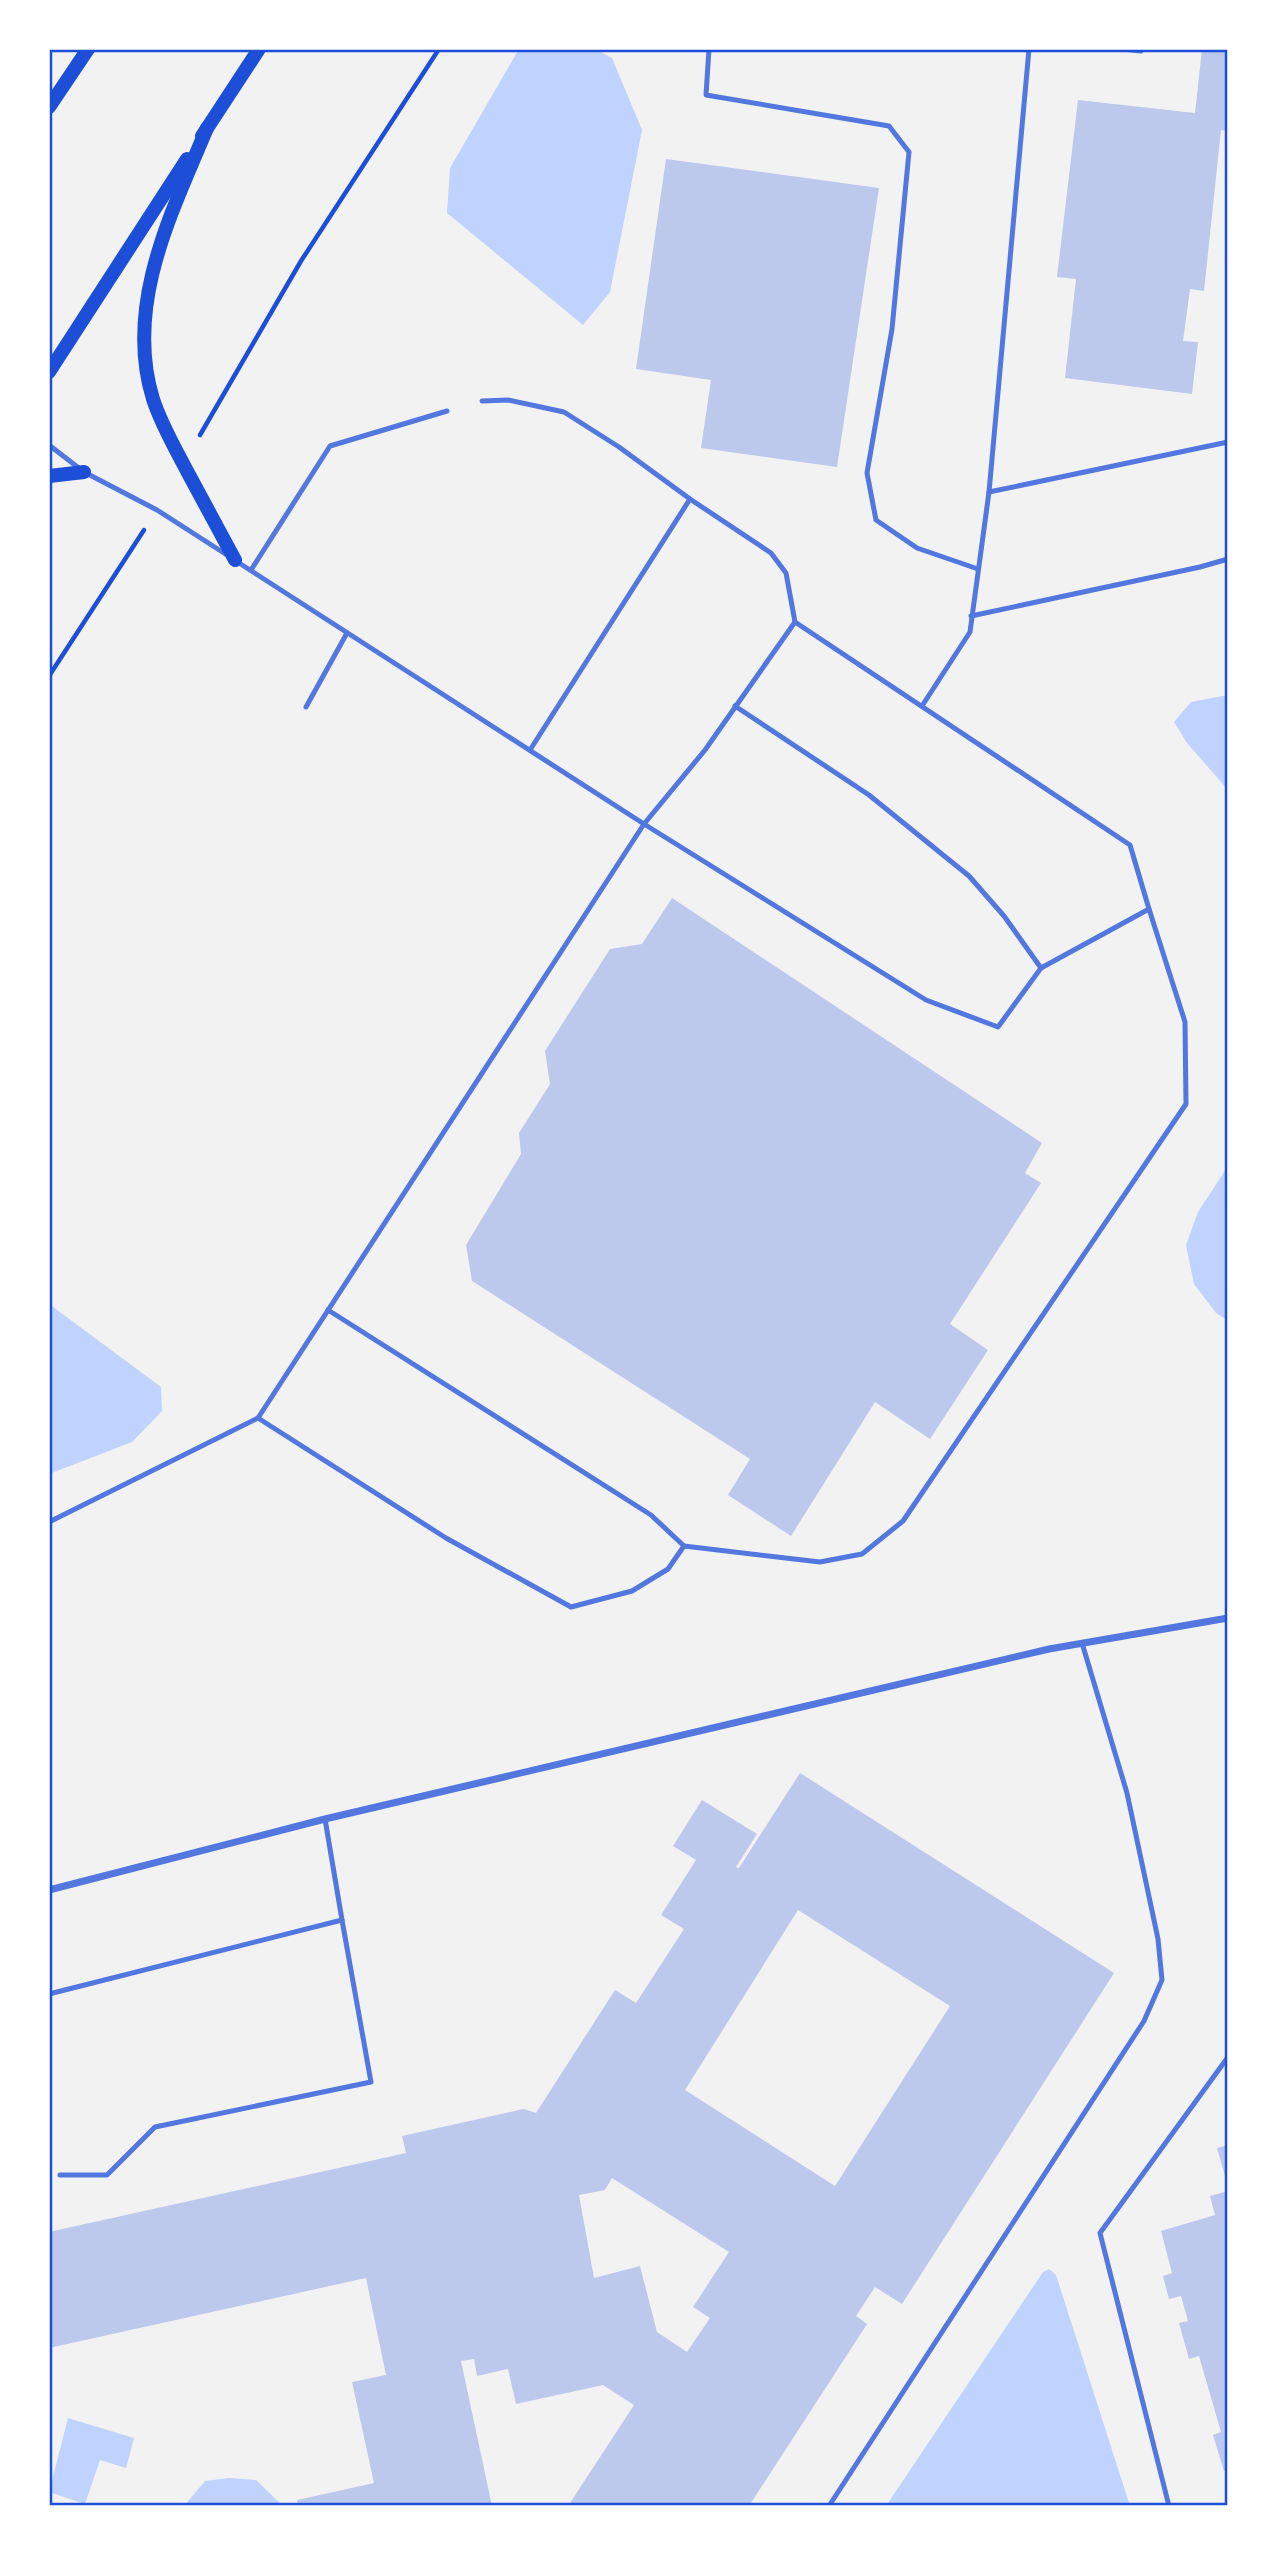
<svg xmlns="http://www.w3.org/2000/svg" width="1277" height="2555" font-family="Raleway,sans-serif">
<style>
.water{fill:#bfd3fe}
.building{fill:#bdc9ec;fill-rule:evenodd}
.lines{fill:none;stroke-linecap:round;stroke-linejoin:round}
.path{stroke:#1d4ed8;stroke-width:4.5}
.service{stroke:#5277de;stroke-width:5}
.minor{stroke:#5277de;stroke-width:7}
.secondary{stroke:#1d4ed8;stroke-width:14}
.neatline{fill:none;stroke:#1d4ed8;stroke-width:2.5}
</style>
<rect width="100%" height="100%" fill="#f2f2f2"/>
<g class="water">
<polygon points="519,49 595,49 612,58 642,130 610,292 583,325 447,213 450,168"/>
<polygon points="1228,695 1228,790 1187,743 1174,722 1191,702"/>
<polygon points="1228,1166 1228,1321 1216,1313 1194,1284 1186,1245 1198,1212"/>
<polygon points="49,1304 161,1387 162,1411 132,1442 49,1474"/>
<polygon points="1049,2269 1056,2275 1130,2506 886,2506 1043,2272"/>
<polygon points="68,2418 134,2438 126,2468 100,2460 85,2504 49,2492"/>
<polygon points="229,2478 256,2480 283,2506 184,2506 205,2481"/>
</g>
<g class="building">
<polygon points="1202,49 1228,49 1228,131 1221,130 1204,291 1190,289 1183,341 1198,342 1192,394 1065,378 1076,279 1057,277 1078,100 1195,113"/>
<polygon points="666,159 879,188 837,467 701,448 711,380 636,369"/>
<polygon points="672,898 1042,1143 1025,1173 1041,1183 950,1324 988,1350 930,1439 875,1402 791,1536 728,1495 750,1459 472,1281 466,1245 521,1154 519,1133 550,1084 545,1051 610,949 642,944"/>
<path d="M 800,1773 L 1114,1973 L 902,2304 L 875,2287 L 856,2316 L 867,2324 L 749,2506 L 568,2506 L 634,2405 L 603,2385 L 516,2404 L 508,2369 L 477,2376 L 474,2359 L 461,2361 L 492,2506 L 298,2506 L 297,2500 L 374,2483 L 352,2382 L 386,2375 L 366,2278 L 49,2348 L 49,2232 L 406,2153 L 402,2136 L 524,2109 L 536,2113 L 615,1990 L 636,2003 L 684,1929 L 661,1915 L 696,1860 L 673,1846 L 702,1800 L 757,1834 L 736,1867 L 739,1868 ZM 798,1910 L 950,2006 L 835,2186 L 685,2090 ZM 612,2178 L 729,2252 L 693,2307 L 710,2318 L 687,2352 L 657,2332 L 640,2266 L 594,2278 L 579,2195 L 605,2190 Z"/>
<polygon points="1228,2145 1228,2183 1227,2183 1217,2148"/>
<polygon points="1228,2191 1228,2470 1224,2471 1213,2435 1221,2432 1199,2356 1189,2359 1179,2323 1188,2321 1181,2296 1169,2299 1163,2276 1172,2273 1161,2231 1215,2215 1210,2196"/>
</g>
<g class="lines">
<g class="path">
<polyline points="200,435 301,261 439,49"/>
<polyline points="49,676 144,530"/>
</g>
<g class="service">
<polyline points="709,49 706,95 889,126 909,152 892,329 867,473 876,520 917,548 978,569"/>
<polyline points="1122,49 1141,51 1141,49"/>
<polyline points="482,401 508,400 564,412 619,447 690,499 771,553 786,573 795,622"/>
<polyline points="49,445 84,472 157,510 227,555"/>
<polyline points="989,492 1228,442"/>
<polyline points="251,570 330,446 447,411"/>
<polyline points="971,616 1200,567 1228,559"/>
<polygon points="795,622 1130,845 1149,909 1041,968 998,1027 926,1000 644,824 705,750"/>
<polyline points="735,706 869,795 969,876 1004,916 1041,968"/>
<polyline points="922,706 970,632 989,492 1029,49"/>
<polyline points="306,707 347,633"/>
<polyline points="530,750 690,499"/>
<polyline points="258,1418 446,1538 571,1607 632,1591 668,1569 684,1546 651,1515 328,1310"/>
<polyline points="49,1522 258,1418 644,824 236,561"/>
<polyline points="684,1546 820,1562 862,1554 903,1521 1186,1104 1185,1022 1149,909"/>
<polyline points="49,1994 342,1920 325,1819"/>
<polyline points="60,2175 107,2175 155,2127 371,2082 342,1920"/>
<polyline points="829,2506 1144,2021 1162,1980 1158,1939 1127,1793 1082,1643"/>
<polyline points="1169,2506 1100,2233 1228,2057"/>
</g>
<polyline class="minor" points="49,1890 325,1819 1049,1649 1228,1618"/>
<g class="secondary">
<polyline points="49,107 88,49"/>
<path d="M 207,128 C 172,212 124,305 153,399 C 161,424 175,448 187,471 C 203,501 219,530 235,560"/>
<polyline points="202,136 259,49"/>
<polyline points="49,372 187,159"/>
<polyline points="49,476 84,472"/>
</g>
</g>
<rect width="1277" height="2555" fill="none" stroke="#ffffff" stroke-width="102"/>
<rect x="51" y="51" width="1175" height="2453" class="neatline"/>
</svg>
